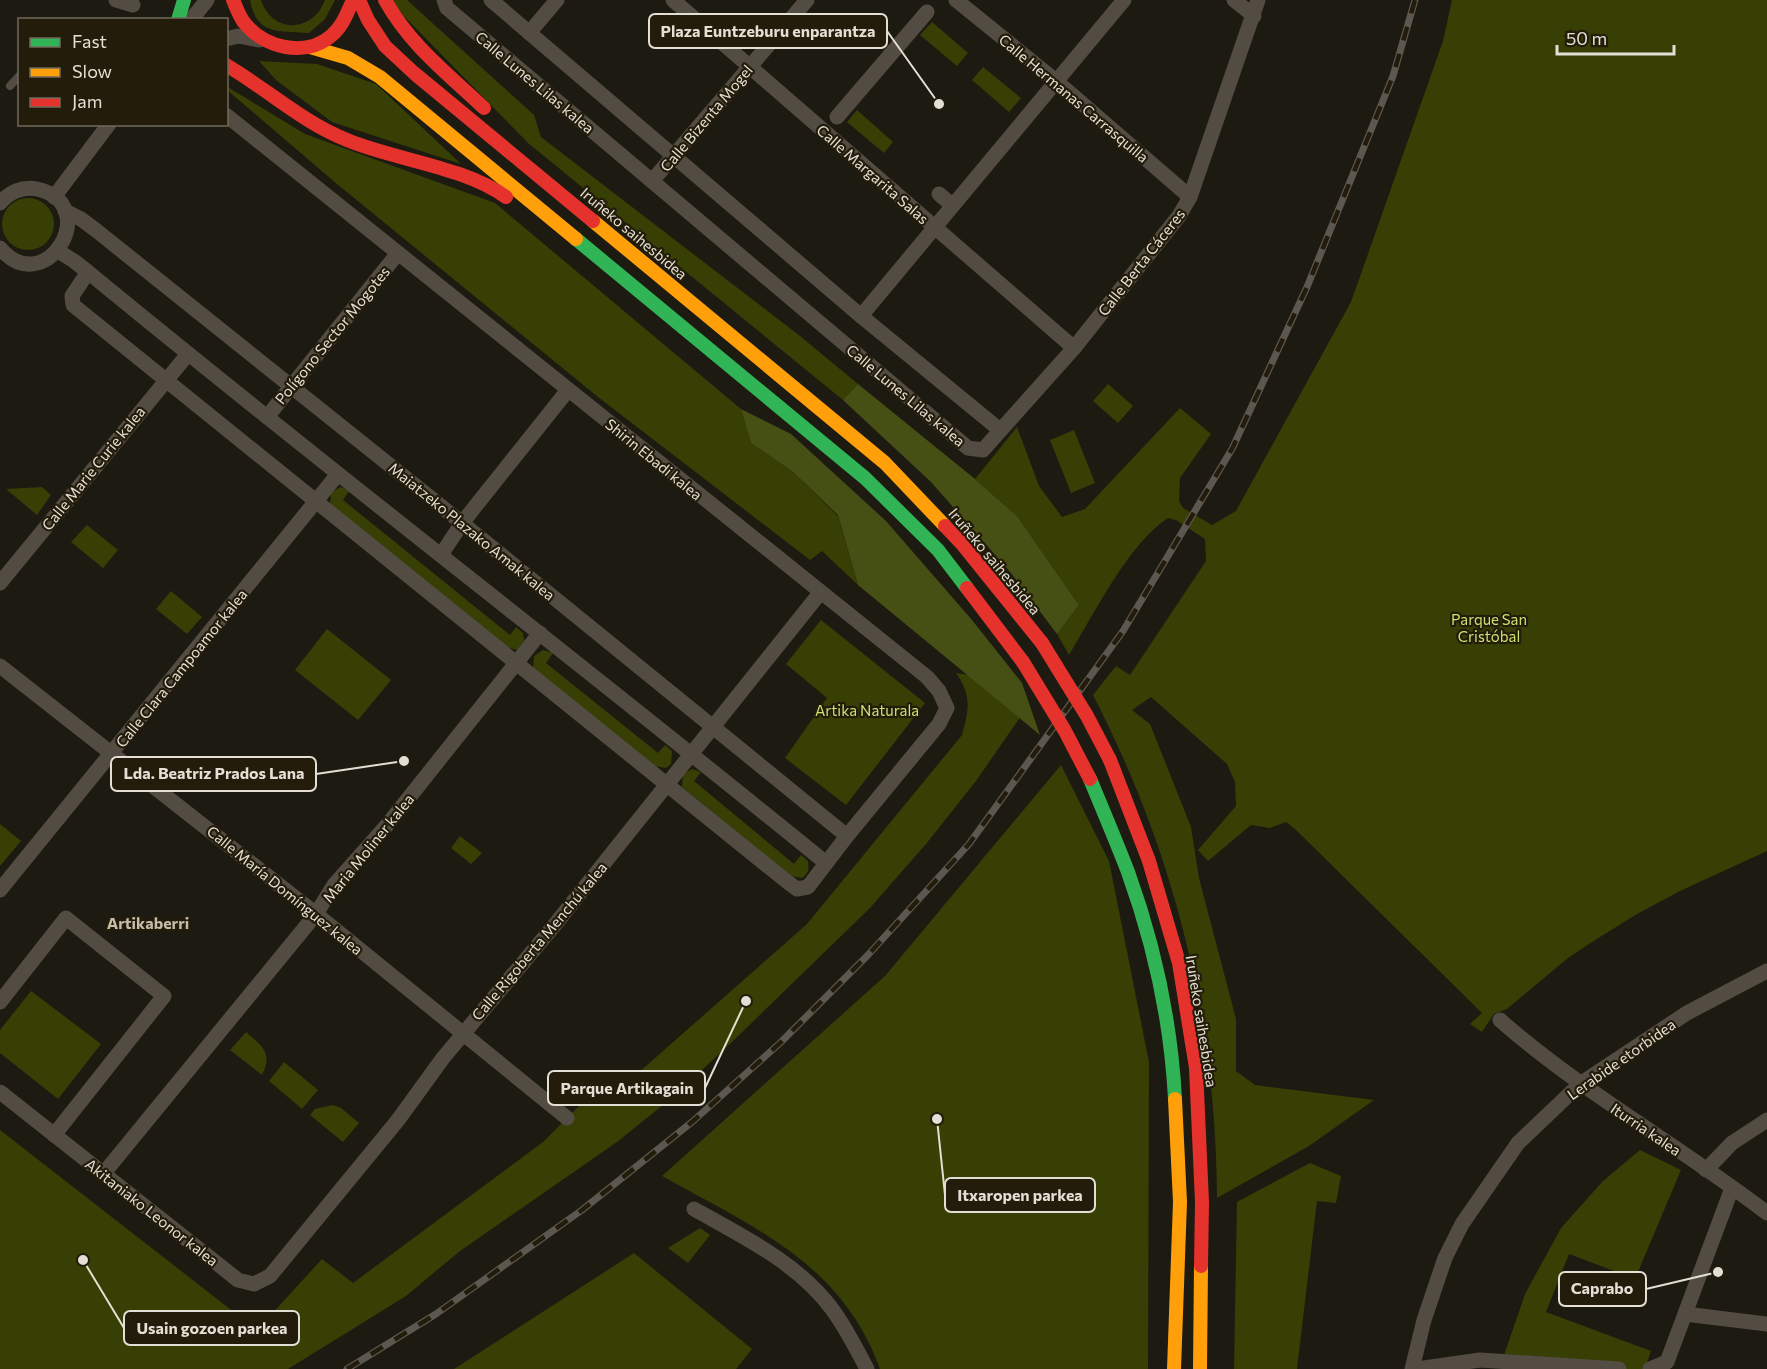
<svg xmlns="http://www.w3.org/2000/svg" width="1767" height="1369" font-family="Commissioner,sans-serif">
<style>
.green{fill:#373f05}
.forest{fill:#475014}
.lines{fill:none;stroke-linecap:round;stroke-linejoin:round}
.lane{stroke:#524c42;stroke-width:8}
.street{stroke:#524c42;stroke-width:15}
.fast{stroke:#30b455;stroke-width:14}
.slow{stroke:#ff9f0a;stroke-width:14}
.jam{stroke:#e5322d;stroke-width:14}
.rail-casing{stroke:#5c574f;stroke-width:7}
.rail{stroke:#231c0b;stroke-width:4.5;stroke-dasharray:14;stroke-linecap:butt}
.jam-bridge{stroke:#e5322d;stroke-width:14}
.labels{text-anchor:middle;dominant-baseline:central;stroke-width:4.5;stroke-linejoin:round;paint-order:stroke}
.street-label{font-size:15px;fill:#e4dfd4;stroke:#231c0b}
.park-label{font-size:15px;fill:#cce270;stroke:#231c0b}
.neighbourhood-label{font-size:16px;font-weight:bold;fill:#c7bea9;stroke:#231c0b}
.leader{fill:none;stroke:#e4dfd4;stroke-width:2}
.callout-dot{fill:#e4dfd4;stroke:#231c0b;stroke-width:2}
.callout{fill:#231c0b;stroke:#e4dfd4;stroke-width:2}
.callout-label{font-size:16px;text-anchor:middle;font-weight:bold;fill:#e4dfd4}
</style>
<rect width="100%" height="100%" fill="#1d1a11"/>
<g class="green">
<path d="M 250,0 L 261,0 C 272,34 313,33 325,0 L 335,0 L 325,19 L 309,33 C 280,30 257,37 250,0 Z"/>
<polygon points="393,0 407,0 534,115 541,137 800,336 858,384 843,400 528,143 398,10"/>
<path d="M 1452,0 L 1767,0 L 1767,851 L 1680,891 L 1637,914 L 1592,942 L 1568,958 L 1507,1009 L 1494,1014 L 1482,1032 L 1470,1024 L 1482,1013 L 1295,829 L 1286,822 L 1270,828 L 1251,825 L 1208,861 L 1198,850 L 1236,806 L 1235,782 L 1227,764 L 1151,697 L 1132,710 L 1150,724 L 1191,827 L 1199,878 L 1236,1019 L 1236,1071 L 1255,1085 L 1374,1100 L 1309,1146 L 1217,1198 C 1216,1019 1175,854 1093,695 L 1116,666 L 1130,675 L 1206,561 L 1205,539 L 1176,520 L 1168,518 C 1129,543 1094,614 1069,655 L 1057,634 L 1079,605 L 1017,516 L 975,479 L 1017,427 L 1039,486 L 1062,517 L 1085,509 L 1180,408 L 1211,434 L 1180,478 L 1179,501 L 1183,508 L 1212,525 L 1236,511 L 1351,302 L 1443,41 Z"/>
<polygon points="932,22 968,53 957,66 920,35"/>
<polygon points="259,61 317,64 376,84 461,164 332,122 276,80"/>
<polygon points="983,67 1021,98 1009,112 972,80"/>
<polygon points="226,86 305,134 495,203 741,409 751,443 793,472 838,516 858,585 822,551 810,560 598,397 337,184 227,90"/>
<polygon points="857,110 893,142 884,153 847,122"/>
<circle cx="28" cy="224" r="26"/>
<polygon points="1108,384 1133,406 1118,423 1093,401"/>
<polygon points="1074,430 1095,483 1071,493 1050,440"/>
<polygon points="42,487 51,495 37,515 6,489"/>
<polygon points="340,487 350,490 343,500 510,635 516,627 523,633 524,641 517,650 506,647 330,506 331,493"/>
<polygon points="87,525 118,550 103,568 71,542"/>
<polygon points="171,591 202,617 187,634 156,609"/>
<polygon points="821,620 925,703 846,805 785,758 827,698 786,664"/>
<polygon points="327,629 391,680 358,720 295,670"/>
<polygon points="543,650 553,653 546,663 658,753 665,745 672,751 671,764 666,768 654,766 533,669 534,656"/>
<path d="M 956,673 L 982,677 L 1021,716 L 976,781 L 926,844 L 870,908 L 733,1041 L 673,1097 L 617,1142 L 460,1251 L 406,1296 L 288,1369 L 0,1369 L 0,1130 L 257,1330 L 322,1259 L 353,1283 L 543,1142 L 599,1086 L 612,1096 L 807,924 L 962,735 C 969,709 972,696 956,673 Z"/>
<path d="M 1061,765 L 1109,861 L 1149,1062 L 1148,1369 L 880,1369 C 842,1263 753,1227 662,1176 L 885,976 Z"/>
<path d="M 692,769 L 701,772 L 694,781 L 794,864 L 801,855 L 808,861 C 809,869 809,873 802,878 L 790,876 L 682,787 L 683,774 Z"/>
<polygon points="0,824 21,841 0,866"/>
<polygon points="460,836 482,853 471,864 451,848"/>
<polygon points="31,991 101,1044 58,1099 0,1053 0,1030"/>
<path d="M 246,1032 C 263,1047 273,1053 262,1075 L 230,1050 Z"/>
<polygon points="284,1062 318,1090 302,1109 269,1081"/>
<polygon points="333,1105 341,1108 359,1123 343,1142 310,1115 315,1109"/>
<polygon points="1640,1150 1681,1170 1635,1279 1569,1254 1546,1312 1651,1351 1645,1369 1502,1369 1502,1361 1525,1294 1561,1228 1603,1181"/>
<polygon points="1310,1163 1341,1176 1336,1203 1317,1201 1297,1369 1234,1369 1237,1202"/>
<polygon points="700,1228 710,1235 688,1263 668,1248"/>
<polygon points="634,1253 752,1349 736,1369 454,1369"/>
</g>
<g class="forest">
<polygon points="858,384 975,479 1017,516 1079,605 1057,634 1011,573 931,482 843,400"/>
<polygon points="741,409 791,434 886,521 972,620 1022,683 1040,735 858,585 838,515 793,472 751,443"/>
</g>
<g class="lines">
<polyline class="lane" points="10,86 20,75"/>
<g class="street">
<polyline points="116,0 133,5"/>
<polyline points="444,0 447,8 968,448 983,450 1074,348 1179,216 1190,197 1258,0"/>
<polyline points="491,0 861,316 1000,430"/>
<polyline points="673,0 1074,348"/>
<polyline points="956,0 1056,81 1190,197"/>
<polyline points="1234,0 1254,16"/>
<polyline points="191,20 207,0"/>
<polyline points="529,33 557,0"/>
<polyline points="226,39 238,36 259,40"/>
<polyline points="837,117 927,12"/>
<polyline points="652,181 807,0"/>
<polyline points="939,194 952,205"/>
<polyline points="54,197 109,124"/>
<path d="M 0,203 C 9,192 23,186 37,189 C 104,204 46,302 0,248"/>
<polyline points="65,211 81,219 97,231 462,523 847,836"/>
<path d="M 58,251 L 74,261 L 88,272 C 331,472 582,664 826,863"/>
<polyline points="88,272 72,296 73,305 785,880 797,889 808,887 847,836 939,724 947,708 939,691 927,677 226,115"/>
<polyline points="861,316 1124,0"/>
<polyline points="267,417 398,253"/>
<polyline points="441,555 462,523 568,390"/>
<polyline points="0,583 188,354"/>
<polyline points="0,666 316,914 567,1118"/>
<polyline points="0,890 338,474"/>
<polyline points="0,1002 66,918 164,996 54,1135"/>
<path d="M 1500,1020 C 1583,1093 1680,1146 1767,1213"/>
<polyline points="0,1092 238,1280 254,1284 270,1276 398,1120 443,1058 553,927 820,593"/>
<polyline points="1706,1170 1732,1143 1767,1120"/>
<polyline points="104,1173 316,914 334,885 388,824 540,633"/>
<path d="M 694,1209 C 742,1236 798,1263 832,1309 C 846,1328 856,1348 867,1369"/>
<polyline points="1685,1314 1767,1324"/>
<polyline points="1412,1369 1424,1320 1445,1258 1462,1224 1518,1143 1580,1084 1687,1013 1767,971"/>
<polyline points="1417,1369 1480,1360 1619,1369"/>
<polyline points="1650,1369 1667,1362 1732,1188"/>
</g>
<g class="fast">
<polyline points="178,20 184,0"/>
<polyline points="576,239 865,478 938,550 967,588"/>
<path d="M 1090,779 C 1103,810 1116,841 1128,872 C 1154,944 1171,1023 1175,1099"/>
</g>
<g class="slow">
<polyline points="310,47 348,58 380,77 576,239"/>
<polyline points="593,221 885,463 945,526"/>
<polyline points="1174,1369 1180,1202 1175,1099"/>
<polyline points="1200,1369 1201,1266"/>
</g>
<g class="jam">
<path d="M 233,0 C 236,7 239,15 243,21 C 263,48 305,58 331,36 C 343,26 347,13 353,0"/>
<polyline points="359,0 368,20 385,46 414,73 593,221"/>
<path d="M 385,0 C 409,44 448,74 484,108"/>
<path d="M 226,65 C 267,89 302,122 347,140 C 395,160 465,167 506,197"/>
<polyline points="945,526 963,545 1042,643"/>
<polyline points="967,588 1023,662"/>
<polyline points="1110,760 1149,861 1179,963 1196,1068 1202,1202 1201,1266"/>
</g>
<g class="rail-casing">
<polyline id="rail" points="347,1369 436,1314 582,1210 692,1122 780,1043 868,955 969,844 1123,631 1232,449 1307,287 1393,76 1415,0"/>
</g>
<use href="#rail" class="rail"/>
<g class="jam-bridge">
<polyline points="1042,643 1087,716 1110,760"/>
<polyline points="1023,662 1065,731 1090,779"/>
</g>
</g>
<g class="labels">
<g class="street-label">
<text transform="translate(535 82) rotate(40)">Calle Lunes Lilas kalea</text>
<text transform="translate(1074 98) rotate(40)">Calle Hermanas Carrasquilla</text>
<text transform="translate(706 118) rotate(-50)">Calle Bizenta Mogel</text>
<text transform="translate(873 174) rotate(41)">Calle Margarita Salas</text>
<text transform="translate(634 233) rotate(40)">Iruñeko saihesbidea</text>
<text transform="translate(1141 262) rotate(-52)">Calle Berta Cáceres</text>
<text transform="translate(332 335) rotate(-51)">Polígono Sector Mogotes</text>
<text transform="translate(906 395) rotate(40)">Calle Lunes Lilas kalea</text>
<text transform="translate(654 459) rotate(39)">Shirin Ebadi kalea</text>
<text transform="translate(93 468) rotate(-51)">Calle Marie Curie kalea</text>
<text transform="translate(472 531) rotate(39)">Maiatzeko Plazako Amak kalea</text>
<text transform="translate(995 561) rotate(50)">Iruñeko saihesbidea</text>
<text transform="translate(181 668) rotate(-51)">Calle Clara Campoamor kalea</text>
<text transform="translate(368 848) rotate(-51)">Maria Moliner kalea</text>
<text transform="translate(285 890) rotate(39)">Calle María Domínguez kalea</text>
<text transform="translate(539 941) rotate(-50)">Calle Rigoberta Menchú kalea</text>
<text transform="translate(1202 1021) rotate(81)">Iruñeko saihesbidea</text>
<text transform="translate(1621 1059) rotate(-35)">Lerabide etorbidea</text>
<text transform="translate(1646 1129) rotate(34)">Iturria kalea</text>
<text transform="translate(152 1212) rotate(38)">Akitaniako Leonor kalea</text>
</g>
<g class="park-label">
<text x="1489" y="619">Parque San<tspan x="1489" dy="17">Cristóbal</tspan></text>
<text x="867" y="710">Artika Naturala</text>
</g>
<g class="neighbourhood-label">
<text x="148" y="922">Artikaberri</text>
</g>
</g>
<path class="leader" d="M939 104L887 31M404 761L316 774M746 1001L705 1088M937 1119L945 1195M1718 1272L1646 1289M83 1260L124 1328"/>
<g class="callout-dot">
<circle cx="939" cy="104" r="6"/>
<circle cx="404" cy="761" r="6"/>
<circle cx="746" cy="1001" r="6"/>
<circle cx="937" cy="1119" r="6"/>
<circle cx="1718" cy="1272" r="6"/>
<circle cx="83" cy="1260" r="6"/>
</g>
<g class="callout">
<rect x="649" y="14" width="238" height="34" rx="6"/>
<rect x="111" y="757" width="205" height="34" rx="6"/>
<rect x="548" y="1071" width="157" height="34" rx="6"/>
<rect x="945" y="1178" width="150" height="34" rx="6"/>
<rect x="1559" y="1272" width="87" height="34" rx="6"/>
<rect x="124" y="1311" width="175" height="34" rx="6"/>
</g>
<g class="callout-label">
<text x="768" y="37">Plaza Euntzeburu enparantza</text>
<text x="214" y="779">Lda. Beatriz Prados Lana</text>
<text x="627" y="1094">Parque Artikagain</text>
<text x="1020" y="1201">Itxaropen parkea</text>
<text x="1602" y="1294">Caprabo</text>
<text x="212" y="1334">Usain gozoen parkea</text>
</g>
<rect x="18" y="18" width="210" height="108" fill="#231c0b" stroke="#706a5b" stroke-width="1.5"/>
<rect x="30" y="38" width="30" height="9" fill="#30b455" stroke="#706a5b" stroke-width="1.5"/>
<text x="72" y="48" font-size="18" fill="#e4dfd4">Fast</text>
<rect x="30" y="68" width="30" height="9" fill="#ff9f0a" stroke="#706a5b" stroke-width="1.5"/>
<text x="72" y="78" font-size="18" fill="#e4dfd4">Slow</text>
<rect x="30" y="98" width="30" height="9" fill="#e5322d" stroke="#706a5b" stroke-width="1.5"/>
<text x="72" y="108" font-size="18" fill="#e4dfd4">Jam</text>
<path d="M1557 45v9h117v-9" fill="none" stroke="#e4dfd4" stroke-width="3"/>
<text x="1566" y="45" font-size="18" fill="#e4dfd4" stroke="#231c0b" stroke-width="4.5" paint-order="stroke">50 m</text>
</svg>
